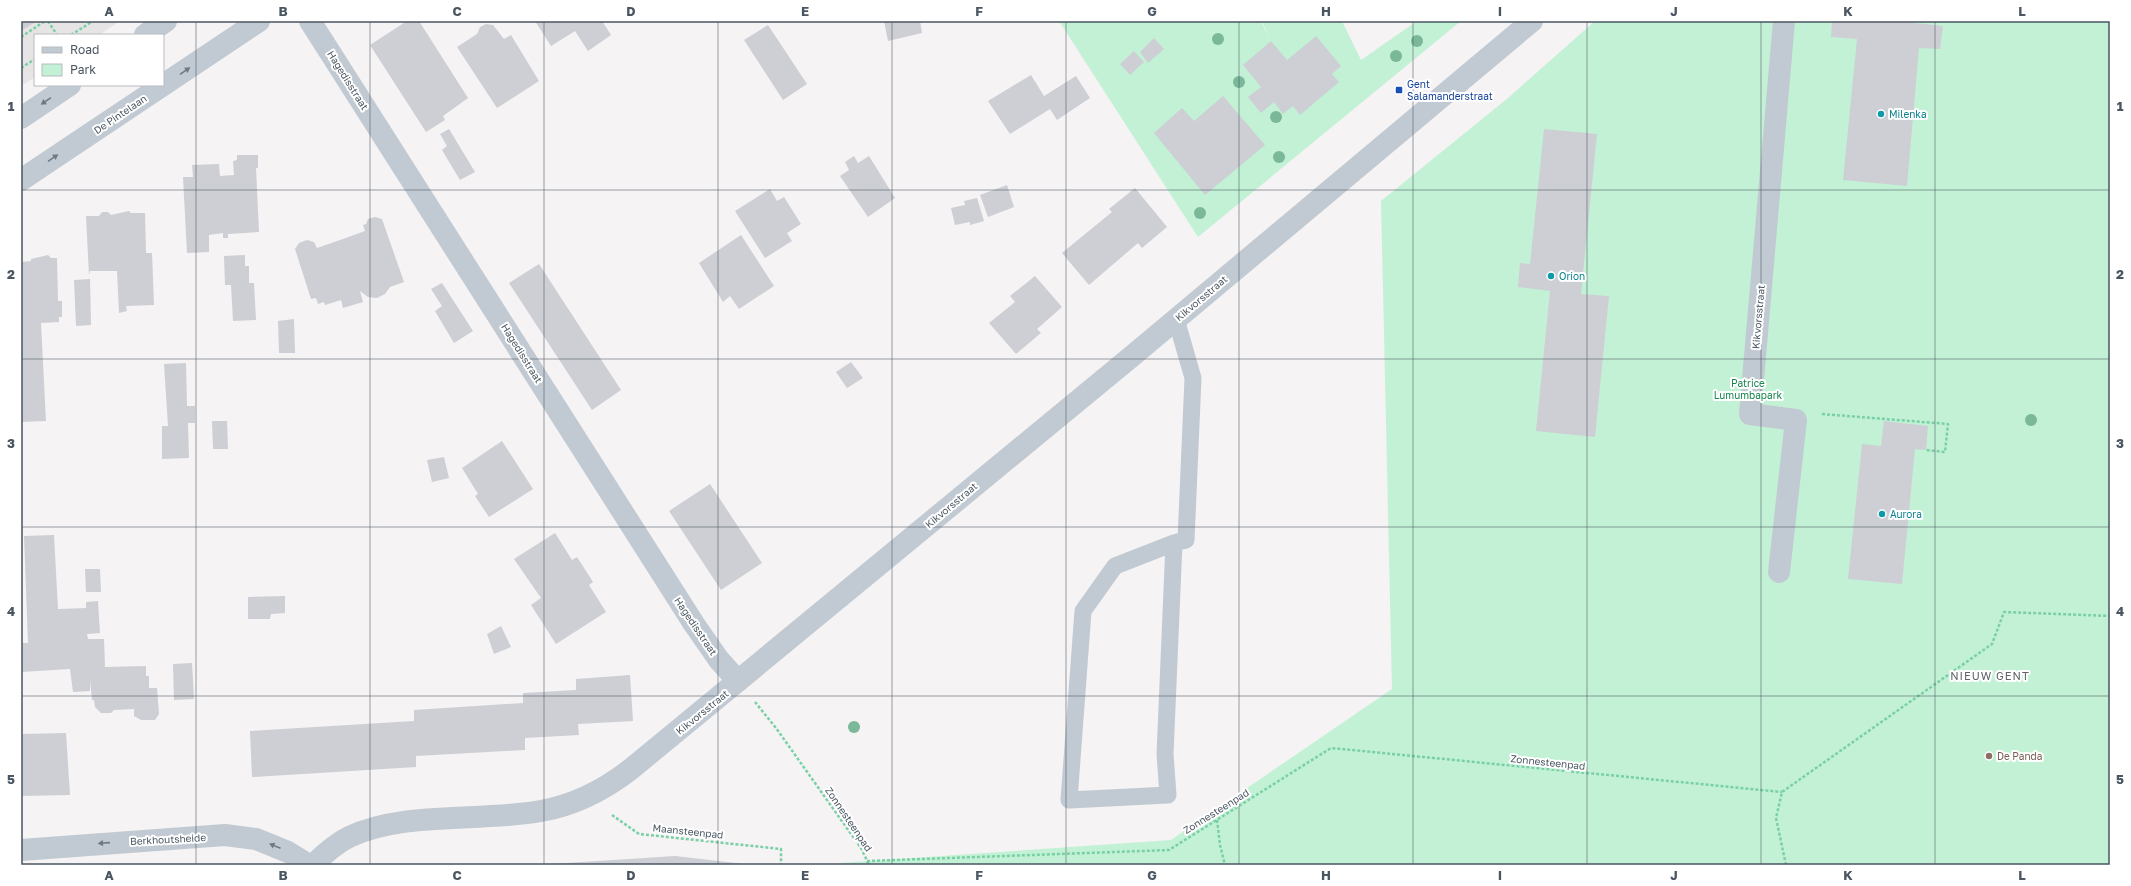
<svg xmlns="http://www.w3.org/2000/svg" width="2131" height="886" font-family="'Golos Text',sans-serif">
<style>
.education{fill:#e6e4e5}
.green{fill:#c3f1d5}
.building{fill:#cdcfd5}
.lines{fill:none;stroke-linecap:round;stroke-linejoin:round}
.path{stroke:#7ad0a6;stroke-width:2.5;stroke-dasharray:3 2;stroke-linecap:butt}
.service{stroke:#c1cad2;stroke-width:17}
.minor{stroke:#c1cad2;stroke-width:22}
.tertiary{stroke:#c1cad2;stroke-width:22}
.tree{fill:#7bb799}
.oneway{fill:#6e7983}
.grid{fill:none;stroke:#4a5661;stroke-width:1;stroke-opacity:0.55}
.transit-dot{fill:#1a4fb4;stroke:#fff;stroke-width:1.5}
.culture-dot{fill:#0f9aa8;stroke:#fff;stroke-width:1.5}
.education-dot{fill:#8d6e63;stroke:#fff;stroke-width:1.5}
.labels{text-anchor:middle;dominant-baseline:central;stroke-width:4;stroke-linejoin:round;paint-order:stroke}
.street-label{font-size:10px;fill:#4a5661;stroke:#fff}
.transit-label{font-size:10px;fill:#164399;stroke:#fff;text-anchor:start}
.culture-label{font-size:10px;fill:#0d838f;stroke:#fff;text-anchor:start}
.park-label{font-size:10px;fill:#17864f;stroke:#fff}
.education-label{font-size:10px;fill:#785e54;stroke:#fff;text-anchor:start}
.neighbourhood-label{font-size:11px;letter-spacing:1px;fill:#5f6368;stroke:#fff}
.neatline{fill:none;stroke:#4a5661;stroke-width:1.5}
.grid-label{font-size:13px;text-anchor:middle;font-weight:bold;fill:#4a5661}
</style>
<rect width="100%" height="100%" fill="#f5f3f3"/>
<polygon class="education" points="21,21 120,21 99,35 35,35 35,77 21,86"/>
<g class="green">
<polygon points="1059,21 1261,21 1270,40 1262,21 1342,21 1361,60 1417,21 1461,21 1198,237"/>
<polygon points="1595,21 2110,21 2110,865 840,865 840,863 1171,840 1392,689 1381,201 1508,98"/>
</g>
<g class="building">
<polygon points="21,21 37,21 21,31"/>
<polygon points="407,21 419,21 468,98 443,116 445,120 426,132 370,45"/>
<polygon points="535,21 602,21 611,35 588,51 575,31 551,46"/>
<polygon points="884,21 920,21 922,33 888,41"/>
<polygon points="1832,21 1896,21 1943,26 1940,49 1919,48 1907,186 1843,180 1857,39 1831,37"/>
<polygon points="486,24 493,25 504,39 511,35 539,81 497,108 457,47 477,34 480,27"/>
<polygon points="768,25 807,84 783,100 744,40"/>
<polygon points="1316,36 1341,66 1332,74 1339,82 1300,115 1293,106 1283,114 1274,102 1261,113 1248,97 1261,87 1243,65 1271,41 1287,60"/>
<polygon points="1154,38 1164,49 1148,63 1140,52"/>
<polygon points="1134,51 1144,62 1130,75 1120,64"/>
<polygon points="1031,75 1044,96 1076,76 1090,98 1057,120 1050,109 1010,134 988,101"/>
<polygon points="1223,96 1265,145 1205,195 1154,133 1182,108 1194,121"/>
<polygon points="449,129 475,172 460,180 442,150 447,146 440,134"/>
<polygon points="1544,129 1597,134 1581,294 1609,296 1595,437 1536,431 1550,291 1518,287 1520,263 1530,264"/>
<polygon points="237,155 258,155 258,168 256,168 259,232 228,234 228,238 223,238 223,233 209,235 209,252 187,253 183,177 193,177 192,165 219,164 220,176 234,175 233,161 237,160"/>
<polygon points="854,156 858,163 869,156 895,198 868,217 840,176 849,170 845,162"/>
<polygon points="1007,185 1014,207 988,217 980,195"/>
<polygon points="1135,188 1167,227 1142,248 1138,243 1089,285 1062,253 1112,212 1109,209"/>
<polygon points="770,189 777,201 784,197 801,224 787,233 792,241 765,258 735,211"/>
<polygon points="977,198 984,221 970,225 970,222 955,225 951,208 965,205 964,201"/>
<polygon points="129,211 131,213 145,213 146,253 152,253 154,305 126,306 127,311 119,313 117,271 90,271 89,275 86,216 99,216 102,212 108,212 111,215"/>
<polygon points="375,217 382,219 404,282 390,287 385,294 377,298 368,297 360,291 363,302 343,308 341,300 325,305 324,302 318,304 316,298 311,299 295,249 299,243 307,240 314,242 317,248 343,239 365,231 363,225 366,224 368,219"/>
<polygon points="741,235 774,286 739,309 730,296 723,302 699,263"/>
<polygon points="48,255 51,258 57,258 58,301 62,301 62,317 59,317 59,322 41,323 46,421 21,422 21,262 31,261 31,259"/>
<polygon points="245,255 245,266 249,266 249,283 254,283 256,320 233,321 231,285 225,285 224,256"/>
<polygon points="539,264 621,390 592,410 509,283"/>
<polygon points="1035,276 1062,307 1037,329 1041,333 1016,354 989,323 1015,302 1010,296"/>
<polygon points="90,279 91,325 76,326 74,280"/>
<polygon points="442,283 473,331 454,343 435,311 442,306 431,289"/>
<polygon points="294,319 295,353 279,353 278,321"/>
<polygon points="851,362 863,378 847,388 836,372"/>
<polygon points="186,363 187,406 195,406 195,423 188,423 189,458 162,459 162,426 168,426 164,364"/>
<polygon points="212,421 227,421 228,449 213,449"/>
<polygon points="1884,421 1928,426 1926,450 1915,449 1902,584 1848,579 1862,444 1881,446"/>
<polygon points="502,441 533,489 489,517 475,496 478,494 462,468"/>
<polygon points="444,457 449,478 432,482 427,460"/>
<polygon points="710,484 762,563 721,590 669,511"/>
<polygon points="555,533 572,560 577,557 593,582 589,585 606,612 556,644 531,605 541,598 514,559"/>
<polygon points="54,535 58,609 86,608 86,602 98,601 100,633 87,634 88,639 104,639 105,667 146,666 146,676 149,676 149,688 157,688 159,714 155,720 141,720 134,716 134,709 114,710 111,713 101,713 95,707 94,700 92,700 90,680 90,691 73,692 70,669 21,672 21,643 28,643 24,536"/>
<polygon points="85,569 100,569 101,592 86,592"/>
<polygon points="285,596 285,613 271,614 270,619 248,619 248,597"/>
<polygon points="501,626 511,647 494,654 487,634"/>
<polygon points="192,663 194,699 174,700 173,664"/>
<polygon points="630,675 633,721 578,724 579,735 525,738 525,750 416,756 416,767 252,777 250,731 414,721 414,710 523,703 523,693 576,690 576,679"/>
<polygon points="66,733 70,795 21,796 21,734"/>
<polygon points="675,856 753,865 551,865 551,864"/>
</g>
<g class="lines">
<g class="path">
<polyline points="48,21 57,35"/>
<polyline points="71,35 93,21"/>
<polyline points="21,37 45,21"/>
<polyline points="21,68 35,59"/>
<polyline points="1822,414 1948,424 1945,452 1926,450"/>
<polyline points="755,702 776,728 861,848 869,865"/>
<polyline points="612,815 639,834 781,849 781,865"/>
<polyline points="1217,820 1220,845 1225,865"/>
<polyline points="867,861 1169,850 1331,748 1782,792"/>
<polyline points="1786,865 1776,818 1782,792 1992,644 2004,612 2110,616"/>
</g>
<polyline class="service" points="1174,543 1115,566 1083,611 1069,800 1168,795 1165,754 1174,543 1186,540 1193,378 1176,319"/>
<g class="minor">
<polyline points="310,21 694,624 719,660 738,681"/>
<polyline points="1779,572 1796,420 1750,414 1784,21"/>
<polyline points="21,850 225,835 256,839 288,852 309,865"/>
<path d="M 313,865 C 324,854 335,844 349,837 C 404,811 481,822 541,811 C 575,805 604,790 631,769 L 1131,357 L 1532,21"/>
</g>
<g class="tertiary">
<polyline points="145,35 166,21"/>
<polyline points="21,118 70,85"/>
<polyline points="21,180 259,21"/>
</g>
</g>
<g class="tree">
<circle cx="1218" cy="39" r="6"/>
<circle cx="1417" cy="41" r="6"/>
<circle cx="1396" cy="56" r="6"/>
<circle cx="1239" cy="82" r="6"/>
<circle cx="1276" cy="117" r="6"/>
<circle cx="1279" cy="157" r="6"/>
<circle cx="1200" cy="213" r="6"/>
<circle cx="2031" cy="420" r="6"/>
<circle cx="854" cy="727" r="6"/>
</g>
<defs><path id="oneway-solid" d="M-6-.8H1V-3.2L6.5 0L1 3.2V.8H-6Z"/></defs>
<g class="oneway">
<use href="#oneway-solid" transform="translate(185 71) rotate(-34)"/>
<use href="#oneway-solid" transform="translate(46 101) rotate(146)"/>
<use href="#oneway-solid" transform="translate(53 158) rotate(-34)"/>
<use href="#oneway-solid" transform="translate(104 843) rotate(176)"/>
<use href="#oneway-solid" transform="translate(275 846) rotate(-158)"/>
</g>
<path class="grid" d="M 196,21 L 196,865M 370,21 L 370,865M 544,21 L 544,865M 718,21 L 718,865M 892,21 L 892,865M 1066,21 L 1066,865M 1239,21 L 1239,865M 1413,21 L 1413,865M 1587,21 L 1587,865M 1761,21 L 1761,865M 1935,21 L 1935,865M 21,190 L 2110,190M 21,359 L 2110,359M 21,527 L 2110,527M 21,696 L 2110,696"/>
<rect class="transit-dot" x="1395" y="86" width="8" height="8" rx="2"/>
<g class="culture-dot">
<circle cx="1881" cy="114" r="4"/>
<circle cx="1551" cy="276" r="4"/>
<circle cx="1882" cy="514" r="4"/>
</g>
<circle class="education-dot" cx="1989" cy="756" r="4"/>
<g class="labels">
<g class="street-label">
<text transform="translate(348 80) rotate(58)">Hagedisstraat</text>
<text transform="translate(120 114) rotate(-34)">De Pintelaan</text>
<text transform="translate(1201 298) rotate(-40)">Kikvorsstraat</text>
<text transform="translate(1758 317) rotate(-85)">Kikvorsstraat</text>
<text transform="translate(522 353) rotate(58)">Hagedisstraat</text>
<text transform="translate(951 505) rotate(-40)">Kikvorsstraat</text>
<text transform="translate(696 626) rotate(56)">Hagedisstraat</text>
<text transform="translate(702 712) rotate(-39)">Kikvorsstraat</text>
<text transform="translate(1548 762) rotate(6)">Zonnesteenpad</text>
<text transform="translate(1216 811) rotate(-32)">Zonnesteenpad</text>
<text transform="translate(849 819) rotate(56)">Zonnesteenpad</text>
<text transform="translate(688 831) rotate(6)">Maansteenpad</text>
<text transform="translate(168 839) rotate(-3)">Berkhoutsheide</text>
</g>
<g class="transit-label">
<text x="1407" y="84">Gent<tspan x="1407" dy="12">Salamanderstraat</tspan></text>
</g>
<g class="culture-label">
<text x="1889" y="114">Milenka</text>
<text x="1559" y="276">Orion</text>
<text x="1890" y="514">Aurora</text>
</g>
<g class="park-label">
<text x="1748" y="383">Patrice<tspan x="1748" dy="12">Lumumbapark</tspan></text>
</g>
<g class="education-label">
<text x="1997" y="756">De Panda</text>
</g>
<g class="neighbourhood-label">
<text x="1990" y="675">NIEUW GENT</text>
</g>
</g>
<rect width="2131" height="886" fill="none" stroke="#ffffff" stroke-width="44"/>
<rect x="34" y="34" width="130" height="52" fill="#ffffff" stroke="#b7bbc0"/>
<rect x="42" y="47" width="20" height="6" fill="#c1cad2" stroke="#b7bbc0"/>
<text x="70" y="54" font-size="12" fill="#4a5661">Road</text>
<rect x="42" y="64" width="20" height="12" fill="#c3f1d5" stroke="#b7bbc0"/>
<text x="70" y="74" font-size="12" fill="#4a5661">Park</text>
<rect x="22" y="22" width="2087" height="842" class="neatline"/>
<g class="grid-label">
<text x="109" y="16">A</text>
<text x="283" y="16">B</text>
<text x="457" y="16">C</text>
<text x="631" y="16">D</text>
<text x="805" y="16">E</text>
<text x="979" y="16">F</text>
<text x="1152" y="16">G</text>
<text x="1326" y="16">H</text>
<text x="1500" y="16">I</text>
<text x="1674" y="16">J</text>
<text x="1848" y="16">K</text>
<text x="2022" y="16">L</text>
<text x="11" y="111">1</text>
<text x="2120" y="111">1</text>
<text x="11" y="279">2</text>
<text x="2120" y="279">2</text>
<text x="11" y="448">3</text>
<text x="2120" y="448">3</text>
<text x="11" y="616">4</text>
<text x="2120" y="616">4</text>
<text x="11" y="784">5</text>
<text x="2120" y="784">5</text>
<text x="109" y="880">A</text>
<text x="283" y="880">B</text>
<text x="457" y="880">C</text>
<text x="631" y="880">D</text>
<text x="805" y="880">E</text>
<text x="979" y="880">F</text>
<text x="1152" y="880">G</text>
<text x="1326" y="880">H</text>
<text x="1500" y="880">I</text>
<text x="1674" y="880">J</text>
<text x="1848" y="880">K</text>
<text x="2022" y="880">L</text>
</g>
</svg>
